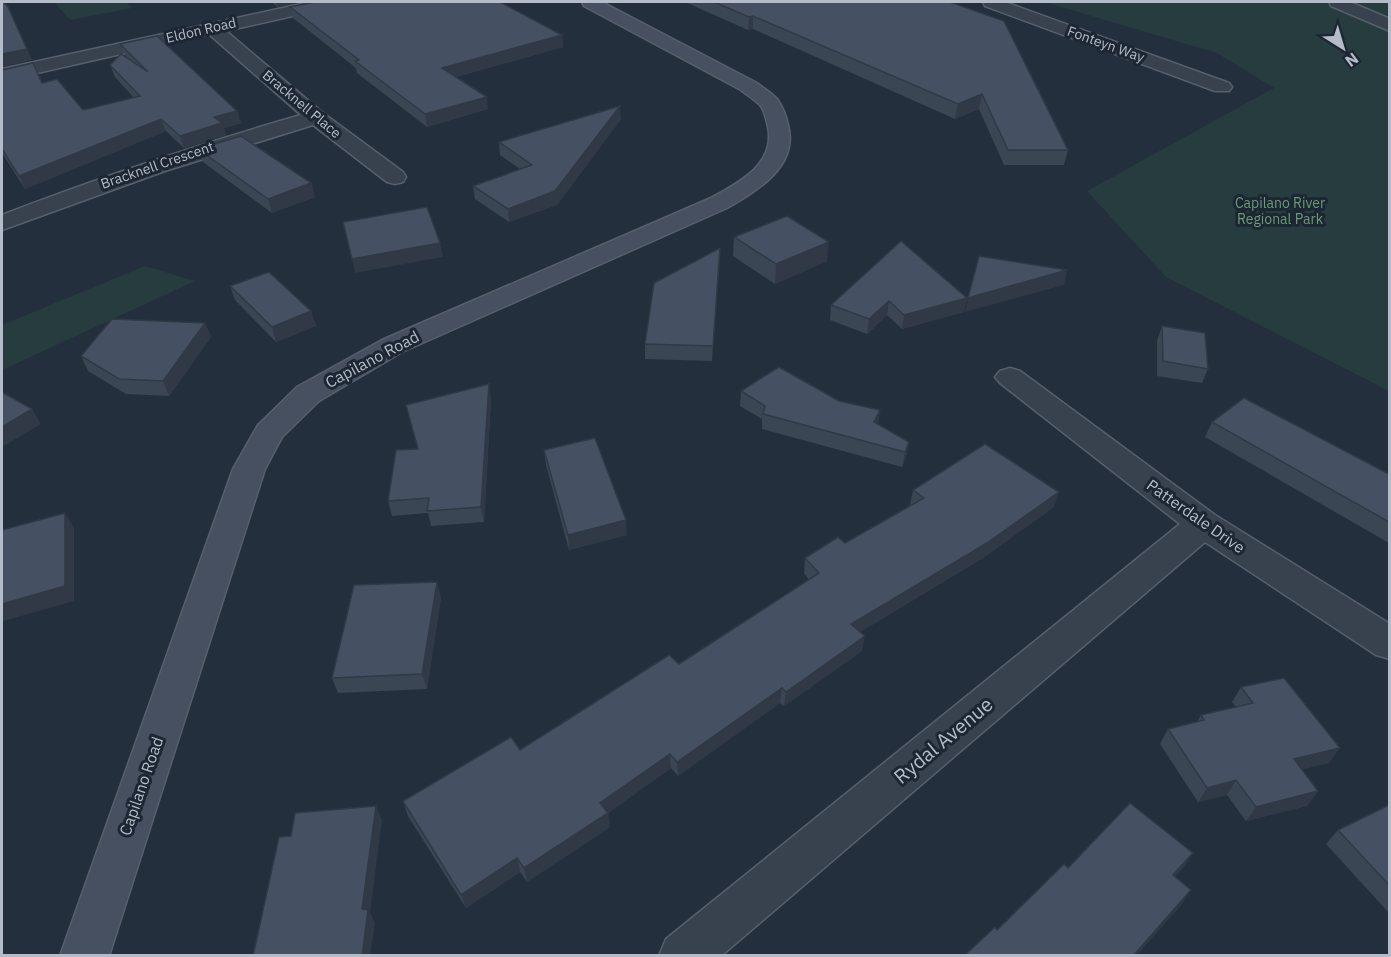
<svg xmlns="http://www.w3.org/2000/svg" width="1391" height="957" font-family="'IBM Plex Sans',sans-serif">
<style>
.green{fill:#263c3f}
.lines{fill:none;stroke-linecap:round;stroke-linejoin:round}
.minor-casing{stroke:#565f6c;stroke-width:3}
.secondary-casing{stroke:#565f6c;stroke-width:3}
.minor{fill:#38414e;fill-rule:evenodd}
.secondary{fill:#465061;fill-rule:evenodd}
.wall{fill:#3b4654}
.shaded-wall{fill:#303945}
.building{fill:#455162;stroke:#303945;stroke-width:1.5}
.labels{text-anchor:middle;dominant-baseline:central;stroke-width:6;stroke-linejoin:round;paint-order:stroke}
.far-street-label{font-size:14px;fill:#b4bcc9;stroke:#1d2633}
.far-park-label{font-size:14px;fill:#6b9a76;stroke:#1d2633}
.street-label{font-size:16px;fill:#b4bcc9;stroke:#1d2633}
.near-street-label{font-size:20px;fill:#b4bcc9;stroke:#1d2633}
</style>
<rect width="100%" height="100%" fill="#242f3e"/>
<g class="green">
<polygon points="57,2 126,2 132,8 70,20 56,4"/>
<polygon points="1044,2 1389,2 1389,391 1166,277 1087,191 1274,88 1217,53"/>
<polygon points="145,266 195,281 2,370 2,325"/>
</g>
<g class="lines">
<g class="minor-casing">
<g id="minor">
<path d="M 310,2 L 339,2 L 337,6 L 226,31 L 323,113 L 403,172 L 406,177 L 403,182 L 395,184 L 387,182 L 313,125 L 165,171 L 2,230 L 2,215 C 100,177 200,144 301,115 L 209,34 L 2,81 L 2,69 Z"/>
<polygon points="983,2 1005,2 1229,83 1232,87 1229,91 1215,91 985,6"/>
<polygon points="1329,2 1350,2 1390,19 1390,31 1331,6"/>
<polygon points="1010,368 1020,371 1215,515 1390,624 1390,659 1376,655 1205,542 721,956 659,956 666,939 1180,524 1000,383 995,377 1000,371"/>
</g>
</g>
<g class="secondary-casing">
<path id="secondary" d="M 582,2 L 602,2 L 755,82 C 762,87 771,92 777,99 C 783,107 786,116 788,125 C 799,166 758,190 727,208 L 402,352 L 319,401 L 282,437 L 265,469 L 109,956 L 60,956 L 233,469 L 258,425 L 297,387 L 382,340 L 711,198 C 738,183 776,164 768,127 C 766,119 765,111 760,105 C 754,99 747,95 741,90 L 584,6 Z"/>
</g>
<use href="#minor" class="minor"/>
<use href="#secondary" class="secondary"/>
</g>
<g class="wall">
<polygon points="271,2 302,2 278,7"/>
<polygon points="685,2 950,2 1068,150 1064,165 1004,165 979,109 955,119 753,29 748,30"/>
<polygon points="290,7 562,35 563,47 456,77 488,109 427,127 357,73 356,68 293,18"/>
<polygon points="120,44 237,111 241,123 224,128 226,135 184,148 166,131 25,189 2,153 2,70 42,83 83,110 134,98 115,77 110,65 127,58 125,55"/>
<polygon points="621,119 557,205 509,222 475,199 473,186 520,169 500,155 499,142"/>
<polygon points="198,149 311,183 315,197 272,213 203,162"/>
<polygon points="734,237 827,261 775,284 733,256"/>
<polygon points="901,241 967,298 964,312 902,329 887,315 867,334 830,320 831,305"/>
<polygon points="720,248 712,361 645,359 645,344"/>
<polygon points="230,286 311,311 316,326 276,342 235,300"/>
<polygon points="205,323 211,337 169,396 126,394 88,371 81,356"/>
<polygon points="1162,326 1208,369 1202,383 1157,376 1157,341"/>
<polygon points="741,391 839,401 880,410 878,424 909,442 906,457 902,467 762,429 762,419 740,406"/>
<polygon points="491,399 484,522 431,526 428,513 392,516 388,501 418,449"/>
<polygon points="1212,422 1389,474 1389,543 1205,437"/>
<polygon points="544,450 627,535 569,550 546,465"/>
<polygon points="913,490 1054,507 983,558 860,632 862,651 784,706 780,703 678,776 671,768 608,813 610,827 527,882 520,872 466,908 408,816 403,801 520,750 679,664 809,580 804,573 805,558 845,543 910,505"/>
<polygon points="441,597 427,689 338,693 332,678"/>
<polygon points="1241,687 1329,763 1302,769 1318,791 1307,806 1246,821 1227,795 1198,802 1160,744 1168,729 1197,722 1201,715 1236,707 1232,702"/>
<polygon points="1389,805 1389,913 1326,844 1338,830"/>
</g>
<g class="shaded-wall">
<polygon points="276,2 302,2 278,7"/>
<polygon points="753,16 753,29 748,30 749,17"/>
<polygon points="562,35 563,47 444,80 442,68"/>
<polygon points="27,49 32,60 2,67 2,54"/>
<polygon points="982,94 979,109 955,119 958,104"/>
<polygon points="487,97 488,109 427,127 425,114"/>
<polygon points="620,106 621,119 557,205 509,222 508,209"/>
<polygon points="237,111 241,123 224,128 226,135 184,148 180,136 214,117"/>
<polygon points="161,119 166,131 25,189 19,176"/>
<polygon points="311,183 315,197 272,213 268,199"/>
<polygon points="829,242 827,261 775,284 776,264"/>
<polygon points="440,243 443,257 355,273 352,259"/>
<polygon points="720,248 720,262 712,361 713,346"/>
<polygon points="1067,270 1064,285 965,312 968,298"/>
<polygon points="967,298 964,312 902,329 904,315"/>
<polygon points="889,301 887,315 867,334 869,319"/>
<polygon points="311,311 316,326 276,342 272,327"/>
<polygon points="205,323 211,337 169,396 163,381"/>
<polygon points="489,384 491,399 484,522 481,507"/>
<polygon points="32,409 41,424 4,446 2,443 2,427"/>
<polygon points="880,410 877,425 874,422"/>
<polygon points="909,442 906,457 902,467 905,452"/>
<polygon points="1059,492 1054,507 983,558 848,639 851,624"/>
<polygon points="65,513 74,528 74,601 4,621 2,618 2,604"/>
<polygon points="626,520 627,535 569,550 568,535"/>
<polygon points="437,582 441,597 427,689 422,674"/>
<polygon points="865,636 862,651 784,706 786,692"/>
<polygon points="782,688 780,703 678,776 677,762"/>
<polygon points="1340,748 1329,763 1284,774 1294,759"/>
<polygon points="670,754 671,768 605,815 608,813 610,827 527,882 524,868 600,803"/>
<polygon points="1236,780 1227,795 1198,802 1207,788"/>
<polygon points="1318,791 1307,806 1246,821 1256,807"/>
<polygon points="376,806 382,820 370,913 375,923 370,956 362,956 362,909"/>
<polygon points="1193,853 1184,867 1164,888 1173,875"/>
<polygon points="517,858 520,872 466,908 461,895"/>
<polygon points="1191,890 1182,904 1136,956 1133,956"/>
</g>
<g class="building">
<polygon points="2,2 4,2 8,7 27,49 2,54"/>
<polygon points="315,2 500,2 562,35 442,68 487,97 425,114 355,61 359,60 290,7"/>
<polygon points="714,2 950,2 1004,21 1068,150 1008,150 982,94 958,104 753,16 749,17"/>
<polygon points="157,36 237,111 214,117 222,123 180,136 161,119 19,176 2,149 2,70 33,63 42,83 57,79 83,110 140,96 110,65 121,54 148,72 120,44"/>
<polygon points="620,106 555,191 508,209 473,186 532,165 499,142"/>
<polygon points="241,136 311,183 268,199 198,149"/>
<polygon points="427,207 440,243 352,259 343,222"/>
<polygon points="787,216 829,242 776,264 734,237"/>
<polygon points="901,241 967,298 904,315 889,301 869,319 831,305"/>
<polygon points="720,248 713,346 645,344 654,283"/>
<polygon points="979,256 1067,270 968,298"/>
<polygon points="269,272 311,311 272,327 230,286"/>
<polygon points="112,319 205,323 163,381 119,379 81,356"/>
<polygon points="1162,326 1205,333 1208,369 1163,361"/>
<polygon points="779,367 839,401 880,410 874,422 909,442 905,452 763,414 765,406 741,391"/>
<polygon points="489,384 481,507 427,511 429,498 388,501 396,450 418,449 406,405"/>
<polygon points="2,392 32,409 2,427"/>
<polygon points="1244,398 1389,474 1389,522 1212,422"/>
<polygon points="595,438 626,520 568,535 544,450"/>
<polygon points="985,444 1059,492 987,543 851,624 865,636 786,692 782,688 677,762 670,754 600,803 608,813 524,868 517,858 461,895 403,801 511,737 520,750 669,655 679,664 819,573 805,558 838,537 845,543 924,498 913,490"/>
<polygon points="65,513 65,586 2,604 2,530"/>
<polygon points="437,582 422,674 332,678 354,585"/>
<polygon points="1284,678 1340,748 1294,759 1318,791 1256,807 1236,780 1207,788 1168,729 1204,720 1201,715 1253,703 1241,687"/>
<polygon points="1130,803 1193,853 1173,875 1191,890 1133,956 964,956 995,927 997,930 1064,864 1068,868"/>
<polygon points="1389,805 1389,885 1338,830"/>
<polygon points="376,806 362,909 368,910 362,956 253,956 279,837 291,836 295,813"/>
</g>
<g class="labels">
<g class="far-street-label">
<text transform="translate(201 30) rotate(-13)">Eldon Road</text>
<text transform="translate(1106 44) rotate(20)">Fonteyn Way</text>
<text transform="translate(302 104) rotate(40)">Bracknell Place</text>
<text transform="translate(157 165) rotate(-19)">Bracknell Crescent</text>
</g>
<g class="far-park-label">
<text x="1280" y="203">Capilano River<tspan x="1280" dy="16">Regional Park</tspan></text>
</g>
<g class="street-label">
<text transform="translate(372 359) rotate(-28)">Capilano Road</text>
<text transform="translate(1196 516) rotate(35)">Patterdale Drive</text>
<text transform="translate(141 786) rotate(-71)">Capilano Road</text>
</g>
<g class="near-street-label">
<text transform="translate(943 740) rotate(-40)">Rydal Avenue</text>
</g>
</g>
<rect width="1391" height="957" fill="none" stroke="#b4bcc9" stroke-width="6"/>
<g transform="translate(1343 48) rotate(143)" stroke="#1d2633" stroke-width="4.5" paint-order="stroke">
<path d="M0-4.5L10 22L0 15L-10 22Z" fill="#b4bcc9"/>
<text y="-9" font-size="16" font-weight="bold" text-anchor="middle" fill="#b4bcc9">N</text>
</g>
</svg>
